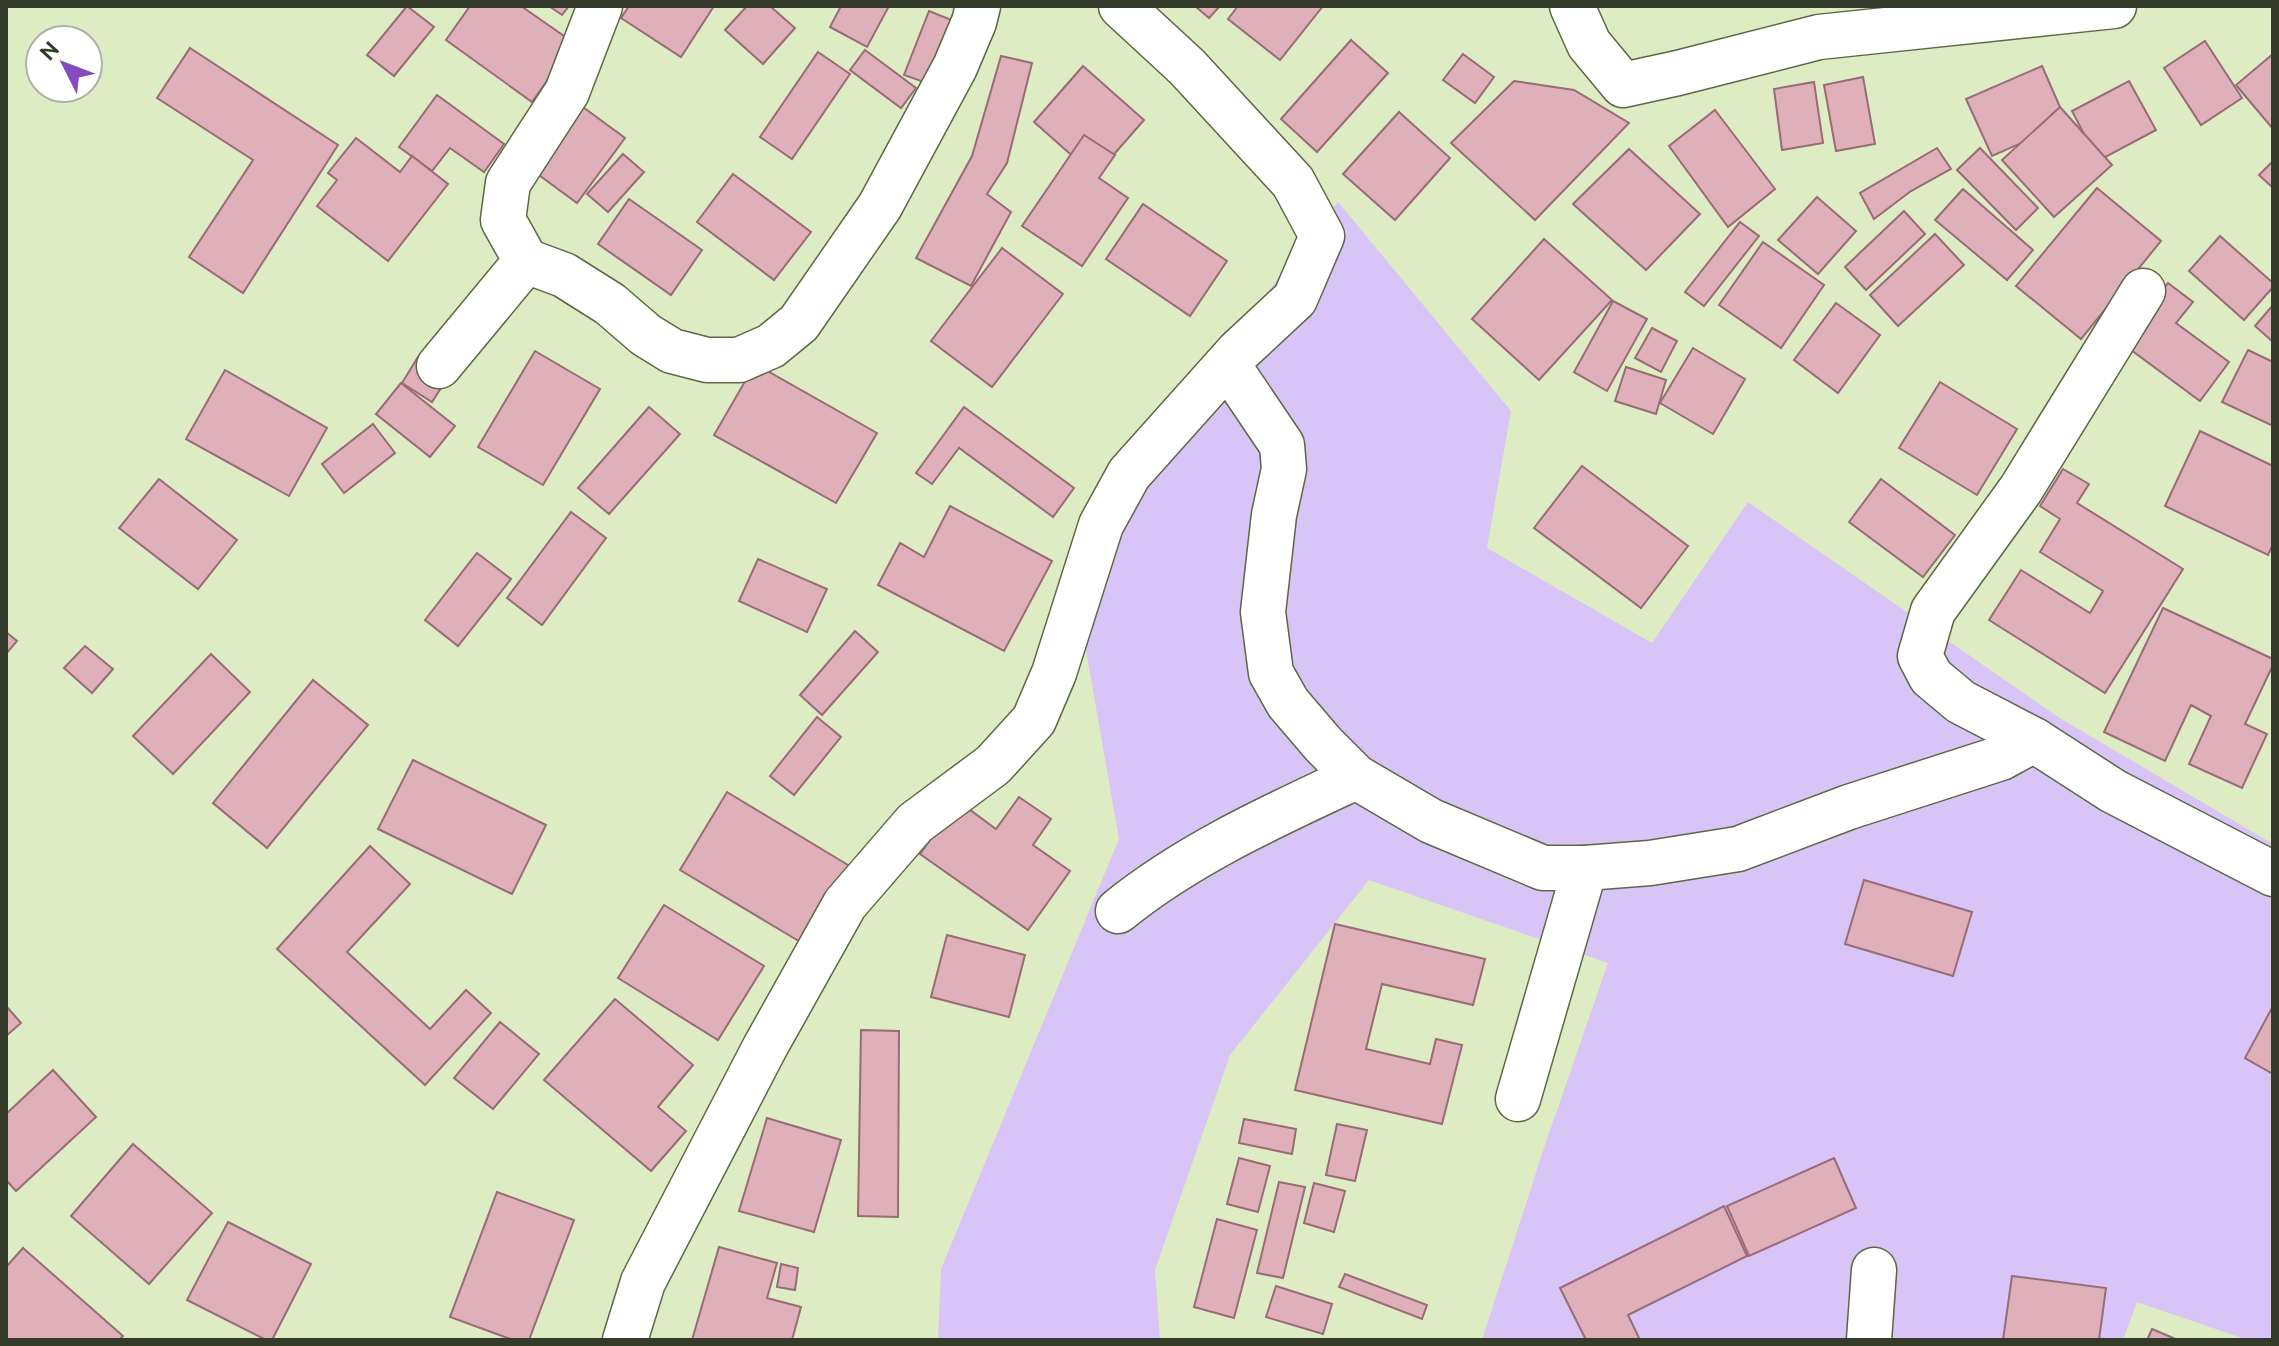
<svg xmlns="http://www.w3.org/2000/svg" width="2279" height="1346" font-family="Ubuntu,sans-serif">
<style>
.green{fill:#d8c4f7}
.building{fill:#dfafba;stroke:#986c77;stroke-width:2}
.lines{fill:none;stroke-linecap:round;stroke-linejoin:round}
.minor-casing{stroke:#5c6843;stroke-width:47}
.minor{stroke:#fff;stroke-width:44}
</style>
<rect width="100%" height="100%" fill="#deecc3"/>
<polygon class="green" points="1338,202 1511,411 1487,548 1652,643 1748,502 2058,717 2273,844 2273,1340 2248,1340 2137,1302 2123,1340 1482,1340 1544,1148 1608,963 1369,880 1230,1055 1155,1270 1160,1340 938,1340 941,1269 1119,839 1083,633 1158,432"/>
<g class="building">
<polygon points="407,6 434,27 394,76 367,55"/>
<polygon points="470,6 521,6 574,43 532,102 446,40"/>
<polygon points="549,6 569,6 562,15"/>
<polygon points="629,6 714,6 681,57 621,18"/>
<polygon points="747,6 770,6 795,28 763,64 725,30"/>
<polygon points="841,6 889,6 867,47 830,27"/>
<polygon points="1195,6 1220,6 1209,18"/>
<polygon points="1238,6 1323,6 1280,60 1228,19"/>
<polygon points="929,11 959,23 935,86 904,75"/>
<polygon points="1351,40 1388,73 1317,152 1281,119"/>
<polygon points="2205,41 2242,98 2201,125 2164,68"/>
<polygon points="190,48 338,145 243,293 189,257 253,160 157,98"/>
<polygon points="865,50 916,88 901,108 850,70"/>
<polygon points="818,52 850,74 792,159 760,137"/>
<polygon points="1463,54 1494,77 1475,103 1443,80"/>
<polygon points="2273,54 2273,129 2236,85"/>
<polygon points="1001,56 1032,63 1007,163 987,194 1011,212 971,286 916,258 972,156"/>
<polygon points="1083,66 1144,120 1095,176 1034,122"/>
<polygon points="2042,66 2067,123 1992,156 1966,99"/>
<polygon points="1863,77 1875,144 1836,151 1824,85"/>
<polygon points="1514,81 1574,90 1629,123 1535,220 1451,143"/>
<polygon points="2129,81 2156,130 2098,161 2072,111"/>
<polygon points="1814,82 1823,143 1782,150 1774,89"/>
<polygon points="437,95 504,144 484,172 450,148 432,171 399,147"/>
<polygon points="572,99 625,138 577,203 524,164"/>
<polygon points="2060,107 2112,165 2054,217 2002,160"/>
<polygon points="1715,110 1775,189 1728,227 1669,146"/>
<polygon points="1399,112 1450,158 1395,220 1343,174"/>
<polygon points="1084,135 1115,155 1099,178 1128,198 1082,266 1022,226"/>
<polygon points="356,138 400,172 412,156 448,184 388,261 317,206 337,180 328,173"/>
<polygon points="1937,148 1951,169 1911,191 1874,219 1860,193"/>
<polygon points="1980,148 2038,208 2016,230 1957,170"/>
<polygon points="1629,149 1700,214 1646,270 1573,204"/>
<polygon points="623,154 644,172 608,212 587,194"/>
<polygon points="2273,161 2273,188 2259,175"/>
<polygon points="733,174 811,232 774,280 697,222"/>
<polygon points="2097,188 2161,241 2081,339 2016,286"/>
<polygon points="1963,189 2033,250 2007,280 1935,220"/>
<polygon points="1817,197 1856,231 1818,274 1778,240"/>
<polygon points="629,199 702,250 671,295 598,244"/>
<polygon points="1143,204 1227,261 1190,316 1106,259"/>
<polygon points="1904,211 1925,234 1866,290 1845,267"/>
<polygon points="1740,222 1759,236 1704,306 1685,292"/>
<polygon points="1935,234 1964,265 1898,326 1870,295"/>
<polygon points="2220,236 2273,283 2273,287 2244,320 2189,271"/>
<polygon points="1544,239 1612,300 1539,380 1472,319"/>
<polygon points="1763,242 1824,285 1781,348 1719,305"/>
<polygon points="1002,248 1063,294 992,387 931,341"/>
<polygon points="2168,283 2193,302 2176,323 2229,362 2200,401 2123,344"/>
<polygon points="1613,301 1647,319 1607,391 1574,372"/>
<polygon points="1836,303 1880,335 1838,393 1794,360"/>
<polygon points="2273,305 2273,342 2255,326"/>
<polygon points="1652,328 1677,341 1661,372 1635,358"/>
<polygon points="1693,348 1745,379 1713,434 1660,403"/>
<polygon points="2248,350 2273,362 2273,426 2222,402"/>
<polygon points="535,351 600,389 543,485 478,447"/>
<polygon points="418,357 448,377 432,402 402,383"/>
<polygon points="755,364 877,433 836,503 714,435"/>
<polygon points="1626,367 1666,380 1656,414 1615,401"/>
<polygon points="225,370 327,428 289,496 186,439"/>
<polygon points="1940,382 2017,429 1977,495 1899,448"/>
<polygon points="401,383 455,426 430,457 376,414"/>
<polygon points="649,407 680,434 609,514 578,488"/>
<polygon points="964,407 1074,488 1053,517 959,448 932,484 916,473"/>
<polygon points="373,424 395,453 344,493 322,464"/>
<polygon points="2200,431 2273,466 2273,544 2268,555 2165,506"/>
<polygon points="1582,466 1688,546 1641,608 1534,528"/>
<polygon points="2063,469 2089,484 2077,503 2183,569 2105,693 1989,620 2021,570 2090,613 2103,591 2040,552 2060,519 2040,506"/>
<polygon points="159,479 237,540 198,589 119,528"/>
<polygon points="1881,479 1955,535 1923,577 1849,522"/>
<polygon points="950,506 1052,561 1004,651 878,585 900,543 924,557"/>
<polygon points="571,512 606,538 542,625 507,598"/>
<polygon points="477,553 511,579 458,646 425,620"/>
<polygon points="758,559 827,589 807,632 739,601"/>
<polygon points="2163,608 2273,659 2273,665 2245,724 2267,734 2242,788 2189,764 2211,716 2191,705 2165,761 2104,732"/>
<polygon points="855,631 878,652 822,715 800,695"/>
<polygon points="6,632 17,641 6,654"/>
<polygon points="85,646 113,669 92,693 64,668"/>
<polygon points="211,654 250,692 173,774 133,736"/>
<polygon points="313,680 368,725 267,848 213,803"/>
<polygon points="817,717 841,737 794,795 770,776"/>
<polygon points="413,760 546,825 512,894 378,829"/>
<polygon points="727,792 853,868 807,946 680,870"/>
<polygon points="1019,797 1051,819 1033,845 1070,871 1028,930 920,854 958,801 996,829"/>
<polygon points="370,846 410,884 347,952 430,1029 466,990 491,1013 425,1085 277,949"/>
<polygon points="1864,880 1972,912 1953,976 1845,944"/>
<polygon points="664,905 764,966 718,1040 618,978"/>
<polygon points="1335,924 1485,959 1473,1005 1382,984 1366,1049 1430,1064 1436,1039 1462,1045 1442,1124 1295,1090"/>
<polygon points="947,935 1025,955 1009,1017 931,997"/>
<polygon points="615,999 693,1065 658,1107 686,1131 651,1171 544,1080"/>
<polygon points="6,1006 21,1023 6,1036"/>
<polygon points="2273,1006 2273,1074 2245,1058"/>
<polygon points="500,1022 539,1054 493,1109 454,1078"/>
<polygon points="861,1030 899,1031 898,1217 858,1216"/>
<polygon points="53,1070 96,1117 16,1191 6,1180 6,1114"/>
<polygon points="767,1118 841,1140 814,1232 739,1211"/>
<polygon points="1244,1119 1296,1129 1292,1154 1239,1143"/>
<polygon points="1337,1124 1367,1130 1355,1181 1326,1175"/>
<polygon points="133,1144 212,1213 149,1284 71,1216"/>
<polygon points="1239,1158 1270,1166 1258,1212 1227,1204"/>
<polygon points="1834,1158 1856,1208 1749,1256 1727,1206"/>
<polygon points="1279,1182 1305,1187 1283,1278 1257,1273"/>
<polygon points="1314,1183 1345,1191 1334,1232 1304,1223"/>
<polygon points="497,1192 574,1220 529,1340 513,1340 450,1317"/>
<polygon points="1724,1206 1747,1256 1628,1315 1640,1340 1586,1340 1560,1288"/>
<polygon points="1217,1219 1257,1230 1234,1318 1194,1307"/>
<polygon points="228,1222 311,1264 272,1340 266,1340 187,1300"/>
<polygon points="719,1247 777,1263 767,1298 801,1307 792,1340 692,1340"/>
<polygon points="23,1248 123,1336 119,1340 6,1340 6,1267"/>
<polygon points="781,1264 798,1268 795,1290 777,1287"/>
<polygon points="1345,1274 1427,1305 1422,1319 1339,1287"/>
<polygon points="2012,1276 2106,1288 2099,1340 2003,1340"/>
<polygon points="1276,1286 1332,1304 1323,1334 1266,1317"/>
<polygon points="2152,1329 2178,1340 2147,1340"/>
</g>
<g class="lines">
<g class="minor-casing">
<g id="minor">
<polyline points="1572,6 1589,44 1623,85 1678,73 1819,37 2114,6"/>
<polyline points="526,261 503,220 508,183 567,92 600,6"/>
<polyline points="1228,365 1282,445 1284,469 1274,515 1263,612 1271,673 1288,703 1323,744 1356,777 1431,821 1543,868 1585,868 1650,863 1738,849 1849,807 2001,758 2034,740 2113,791 2273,874"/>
<polyline points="439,366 526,261 564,275 610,304 646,335 672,351 707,360 739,360 771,346 799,323 880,206 955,67 974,22 978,6"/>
<polyline points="2034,740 1961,702 1931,677 1920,656 1933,611 2021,489 2143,291"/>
<path d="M 1118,911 C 1188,854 1275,815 1356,777"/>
<polyline points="1518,1099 1585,868"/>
<polyline points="625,1340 643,1282 765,1047 845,904 915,823 993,765 1034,720 1054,673 1101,525 1129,474 1239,351 1295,299 1322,236 1293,182 1187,67 1121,6"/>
<polyline points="1869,1340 1874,1270"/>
</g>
</g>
<use href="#minor" class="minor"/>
</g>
<rect width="2279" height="1346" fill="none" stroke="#353b2b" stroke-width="16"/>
<g transform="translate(64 64) rotate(312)"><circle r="38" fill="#ffffff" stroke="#aeb1aa" stroke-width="2"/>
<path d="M0-6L14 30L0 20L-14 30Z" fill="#854cc2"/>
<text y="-12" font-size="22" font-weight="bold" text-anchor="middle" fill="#353b2b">N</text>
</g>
</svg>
